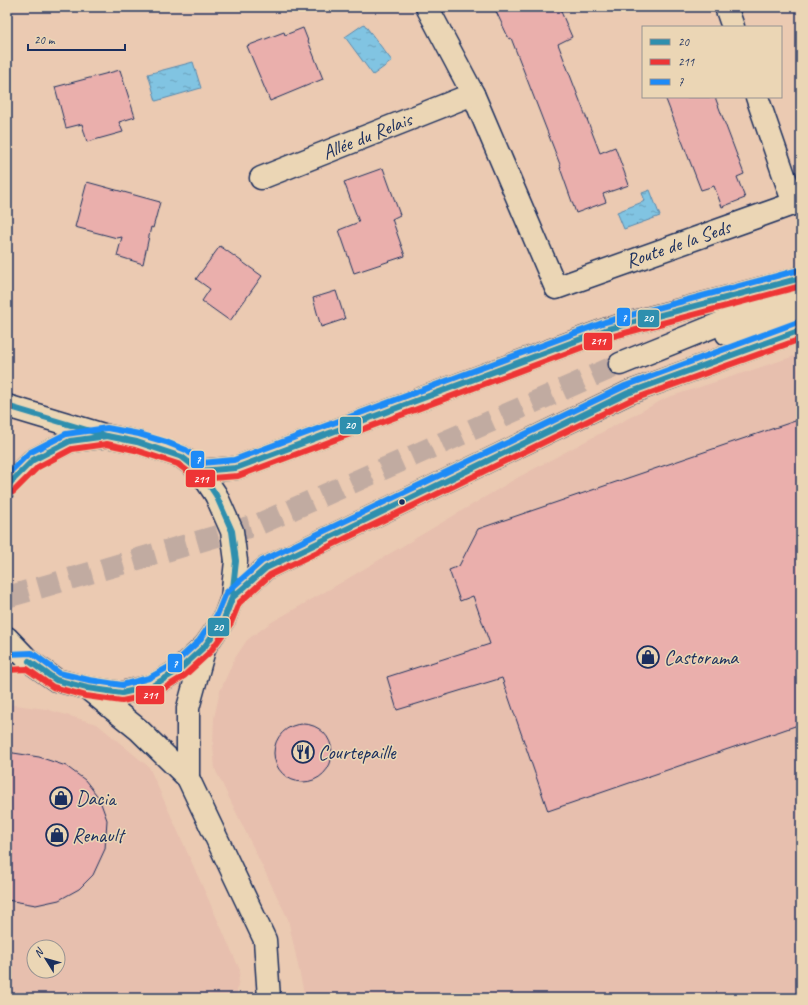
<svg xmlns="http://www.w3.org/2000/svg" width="808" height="1005" font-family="Caveat,sans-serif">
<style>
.built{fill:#e7bfae;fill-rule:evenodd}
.water{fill:url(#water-ripples);stroke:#5888ad}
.building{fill:#eaafac;stroke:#1b2f5e}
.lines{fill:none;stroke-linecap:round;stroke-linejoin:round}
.secondary-tunnel{stroke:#c1aba1;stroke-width:22;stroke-dasharray:22 11;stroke-linecap:butt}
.minor-casing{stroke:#1b2f5e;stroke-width:25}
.tertiary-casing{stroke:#1b2f5e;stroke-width:25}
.secondary-casing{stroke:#1b2f5e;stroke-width:25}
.minor{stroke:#ebd6b5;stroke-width:22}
.tertiary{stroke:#ebd6b5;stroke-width:22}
.secondary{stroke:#ebd6b5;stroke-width:22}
.secondary-bridge-casing{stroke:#1b2f5e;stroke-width:25;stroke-linecap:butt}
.secondary-bridge{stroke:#ebd6b5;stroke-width:22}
.bus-1-casing{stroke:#ebd6b5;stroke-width:9}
.bus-2-casing{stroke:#ebd6b5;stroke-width:9}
.bus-3-casing{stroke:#ebd6b5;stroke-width:9}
.bus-1{stroke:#2e8fae;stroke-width:6}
.bus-2{stroke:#ee3536;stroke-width:6}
.bus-3{stroke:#1e8bf7;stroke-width:6}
.bus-dot{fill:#1b2f5e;stroke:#ebd6b5;stroke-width:1.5}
.labels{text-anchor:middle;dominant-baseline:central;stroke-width:3;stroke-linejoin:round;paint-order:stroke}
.street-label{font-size:20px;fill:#1b2f5e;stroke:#ebd6b5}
.poi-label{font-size:20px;fill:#1b2f5e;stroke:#ebd6b5;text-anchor:start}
.line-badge{stroke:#ebd6b5;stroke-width:1.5}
.badge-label{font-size:11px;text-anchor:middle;font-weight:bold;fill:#fff}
</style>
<defs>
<pattern id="water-ripples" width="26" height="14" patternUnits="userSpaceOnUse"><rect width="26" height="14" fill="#81c4e2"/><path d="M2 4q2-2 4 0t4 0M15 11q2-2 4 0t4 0" fill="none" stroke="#69a0ba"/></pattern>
</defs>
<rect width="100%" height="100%" fill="#ebcab2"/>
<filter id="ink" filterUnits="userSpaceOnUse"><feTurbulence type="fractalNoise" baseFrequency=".025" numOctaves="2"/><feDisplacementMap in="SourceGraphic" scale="8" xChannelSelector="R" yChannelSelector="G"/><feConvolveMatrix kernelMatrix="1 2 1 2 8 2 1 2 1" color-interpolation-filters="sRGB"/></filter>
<g filter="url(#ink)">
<g class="built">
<polygon points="801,354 801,998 305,998 288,919 215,769 213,745 214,718 220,691 235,658 247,640 272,622 337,585 517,478 666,398"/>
<path d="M 7,704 L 46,709 L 97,724 L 149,767 L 240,970 L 236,998 L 7,998 ZM 34,947 L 58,947 L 58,971 L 34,971 Z"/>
</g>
<g class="water">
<polygon points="364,24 392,61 373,75 345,37"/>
<polygon points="193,62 201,88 156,101 148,74"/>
<polygon points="650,190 660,216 624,229 617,212 645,201 642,193"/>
</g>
<g class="building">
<polygon points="494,7 559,7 572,37 558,44 600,153 615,147 629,185 603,194 606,202 576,213 560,168 561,167 511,38 509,39"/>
<polygon points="303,28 323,79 270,101 247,46 284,32 285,35"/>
<polygon points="120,70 135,117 119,122 123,132 87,142 82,124 66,128 55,87"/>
<polygon points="665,97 715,97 744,174 737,177 745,198 722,207 714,186 701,190"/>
<polygon points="383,168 400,215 392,219 405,256 354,273 339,230 359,222 344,182"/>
<polygon points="87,182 160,202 153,228 151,227 143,264 117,256 122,237 117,238 75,227"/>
<polygon points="220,246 262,276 230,321 202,301 210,289 196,279"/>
<polygon points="336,291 345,319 321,327 313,298"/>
<polygon points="801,419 801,724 548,811 502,678 397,710 387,677 490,644 473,596 460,601 449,570 459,566 478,529"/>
<circle cx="303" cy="753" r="29"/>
<polygon points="7,752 39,757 66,766 85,780 99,798 107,820 105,849 93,875 79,889 59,900 36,905 7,900"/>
</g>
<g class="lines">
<polyline class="secondary-tunnel" points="7,597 259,524 620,364"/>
<g class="minor-casing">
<g id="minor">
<polyline points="427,7 473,94 556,288 801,201"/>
<polyline points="726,7 733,27"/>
<polyline points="757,97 794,204"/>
<polyline points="261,178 473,94"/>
<polyline points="87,688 139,730 188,778 265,940 269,998"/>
<polyline points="188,778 188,708 205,646"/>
</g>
</g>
<g class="tertiary-casing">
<polyline id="tertiary" points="7,406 107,436"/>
</g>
<g class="secondary-casing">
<g id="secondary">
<polyline points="727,334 801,313"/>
<polyline points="620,364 801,291"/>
<polyline points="200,471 236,468 608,329 801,278"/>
<polyline points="7,486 33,460 70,441 107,436 137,442 182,457 200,471 216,495"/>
<polyline points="232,598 266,568 628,393 801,330"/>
<polyline points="7,638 29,661 56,680 87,688 122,693 152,686 179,670 205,646 224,619 232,598 236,561"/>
</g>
</g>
<use href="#minor" class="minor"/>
<use href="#tertiary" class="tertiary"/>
<use href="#secondary" class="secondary"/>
<g class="secondary-bridge-casing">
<polyline id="secondary-bridge" points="216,495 232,531 236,561"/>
</g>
<use href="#secondary-bridge" class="secondary-bridge"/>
<g class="bus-1-casing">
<g id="bus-1">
<polyline points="7,406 107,436"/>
<polyline points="200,471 236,468 608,329 801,278"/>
<polyline points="7,486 33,460 70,441 107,436 137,442 182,457 200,471 216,495 232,531 236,561 232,598 225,617"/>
<polyline points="29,661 56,680 87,688 122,693 152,686 179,670 205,646 224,619 232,598 266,568 628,393 801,330"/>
</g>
</g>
<g class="bus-2-casing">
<g id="bus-2">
<polyline points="13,492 38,467 72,449 107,444 135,450 178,464 195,477 198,479 238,476 610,337 801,286"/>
<polyline points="7,670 27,669 53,687 86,696 122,701 155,694 184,676 210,652 231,623 239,603 270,575 631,400 801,339"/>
</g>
</g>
<g class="bus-3-casing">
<g id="bus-3">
<polyline points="7,475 29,453 66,434 107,428 139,434 166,442 186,450 202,463 234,460 605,322 799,270"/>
<polyline points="7,654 32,653 59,673 89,680 122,685 149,678 174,664 199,641 217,615 226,593 262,561 625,386 798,322"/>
</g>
</g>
<use href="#bus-1" class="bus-1"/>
<use href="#bus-2" class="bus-2"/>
<use href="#bus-3" class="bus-3"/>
</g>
</g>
<defs>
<g id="shop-ring" transform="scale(1.15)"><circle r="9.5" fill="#ebd6b5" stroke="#1b2f5e" stroke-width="1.5"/><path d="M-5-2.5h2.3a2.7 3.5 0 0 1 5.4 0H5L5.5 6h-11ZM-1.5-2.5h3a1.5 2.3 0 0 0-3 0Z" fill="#1b2f5e"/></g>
<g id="restaurant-ring" transform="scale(1.15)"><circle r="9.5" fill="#ebd6b5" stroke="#1b2f5e" stroke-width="1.5"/><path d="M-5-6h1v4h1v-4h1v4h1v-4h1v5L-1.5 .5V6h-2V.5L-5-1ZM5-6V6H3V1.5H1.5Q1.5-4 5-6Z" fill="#1b2f5e"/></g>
</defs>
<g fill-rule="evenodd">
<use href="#shop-ring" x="648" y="657"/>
<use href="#restaurant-ring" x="303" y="752"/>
<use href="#shop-ring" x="61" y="798"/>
<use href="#shop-ring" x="57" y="835"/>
</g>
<circle class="bus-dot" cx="402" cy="502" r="3.5"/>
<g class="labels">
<g class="street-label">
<text transform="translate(367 136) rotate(-22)">Allée du Relais</text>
<text transform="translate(678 244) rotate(-19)">Route de la Seds</text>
</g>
<g class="poi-label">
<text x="664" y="657">Castorama</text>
<text x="318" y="752">Courtepaille</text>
<text x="76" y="798">Dacia</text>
<text x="72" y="835">Renault</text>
</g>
</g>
<g class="line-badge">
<rect x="616" y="307" width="15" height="20" rx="4" fill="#1e8bf7"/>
<rect x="637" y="309" width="23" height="19" rx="4" fill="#2e8fae"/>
<rect x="583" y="332" width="30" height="19" rx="4" fill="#ee3536"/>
<rect x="339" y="416" width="23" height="19" rx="4" fill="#2e8fae"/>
<rect x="190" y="450" width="15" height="19" rx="4" fill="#1e8bf7"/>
<rect x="185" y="469" width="31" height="19" rx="4" fill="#ee3536"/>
<rect x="207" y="617" width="23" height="20" rx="4" fill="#2e8fae"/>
<rect x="167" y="653" width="16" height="20" rx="4" fill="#1e8bf7"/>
<rect x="135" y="685" width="30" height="20" rx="4" fill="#ee3536"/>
</g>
<g class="badge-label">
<text x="624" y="321">7</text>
<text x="648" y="322">20</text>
<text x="598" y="345">211</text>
<text x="350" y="429">20</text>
<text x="198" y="463">7</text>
<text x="201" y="483">211</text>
<text x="218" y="631">20</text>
<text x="175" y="667">7</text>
<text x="150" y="699">211</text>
</g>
<rect width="808" height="1005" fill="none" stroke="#ebd6b5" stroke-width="24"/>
<rect x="12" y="12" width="784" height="981" fill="none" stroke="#1b2f5e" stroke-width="1.5" filter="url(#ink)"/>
<rect x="642" y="26" width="140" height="72" fill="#ebd6b5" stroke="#989392"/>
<rect x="650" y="39" width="20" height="6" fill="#2e8fae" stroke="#989392"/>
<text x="678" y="46" font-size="12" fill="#1b2f5e">20</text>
<rect x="650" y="59" width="20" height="6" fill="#ee3536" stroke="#989392"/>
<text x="678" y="66" font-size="12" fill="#1b2f5e">211</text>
<rect x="650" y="79" width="20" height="6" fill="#1e8bf7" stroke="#989392"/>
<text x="678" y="86" font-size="12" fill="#1b2f5e">7</text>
<g transform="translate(46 959) rotate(307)"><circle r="19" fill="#ebd6b5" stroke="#989392"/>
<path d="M0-3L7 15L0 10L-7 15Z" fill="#1b2f5e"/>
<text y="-6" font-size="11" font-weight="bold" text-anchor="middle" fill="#1b2f5e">N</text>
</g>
<path d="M28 44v6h97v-6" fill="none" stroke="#1b2f5e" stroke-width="2"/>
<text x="34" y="44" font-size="12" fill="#1b2f5e" stroke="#ebd6b5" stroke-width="3" paint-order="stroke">20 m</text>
</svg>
